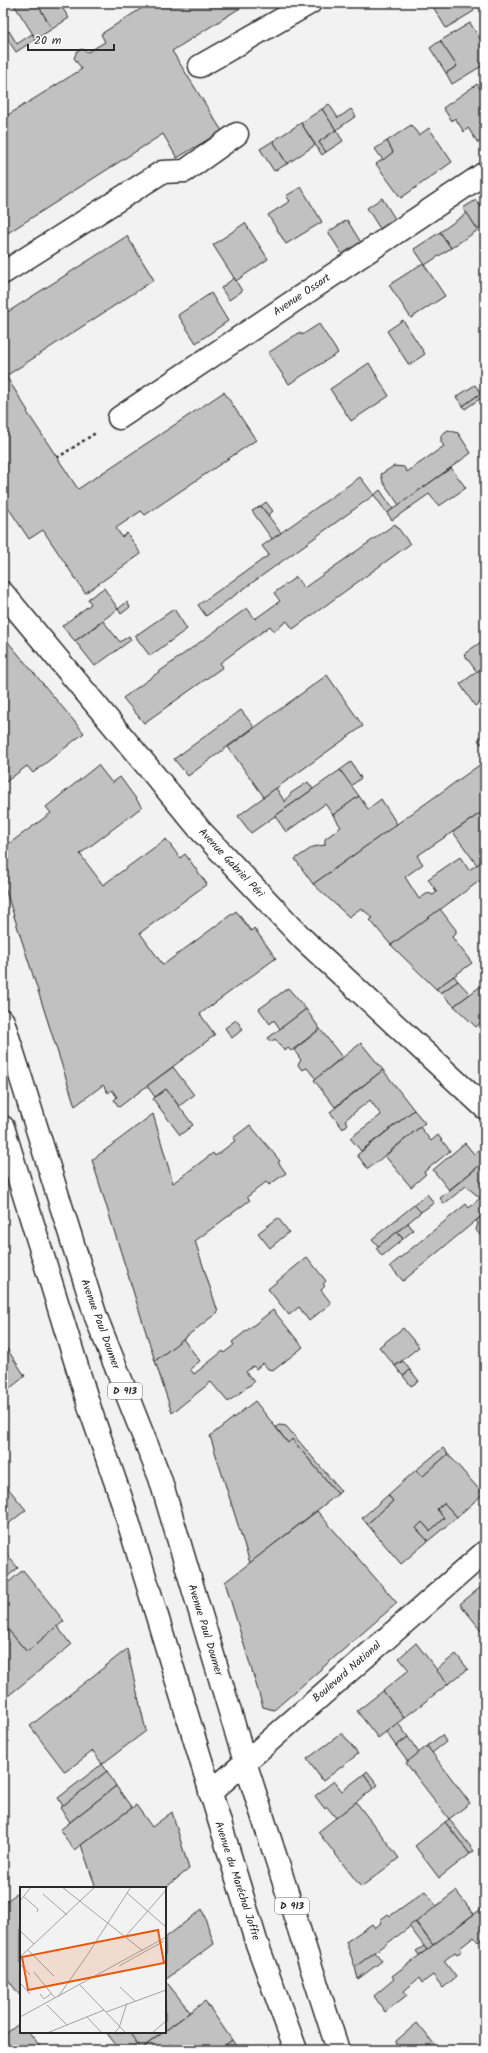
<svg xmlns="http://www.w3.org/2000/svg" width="488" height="2053" font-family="Kalam,sans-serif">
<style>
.building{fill:#c1c1c1;stroke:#2b2b2b}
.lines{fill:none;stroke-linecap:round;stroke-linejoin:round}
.minor-casing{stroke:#2b2b2b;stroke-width:25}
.major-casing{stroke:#2b2b2b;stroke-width:25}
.path{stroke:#2b2b2b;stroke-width:2.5;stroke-dasharray:3 3;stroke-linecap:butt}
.minor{stroke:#fff;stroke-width:22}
.major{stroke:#fff;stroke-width:22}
.labels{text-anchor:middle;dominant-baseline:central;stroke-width:3;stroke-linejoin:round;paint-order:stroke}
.shield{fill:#fff;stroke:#6b6b6b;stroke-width:1}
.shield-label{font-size:10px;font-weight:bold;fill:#2b2b2b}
.street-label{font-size:11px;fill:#2b2b2b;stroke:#fff}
.inset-road{fill:none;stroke:#a2a2a2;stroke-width:1}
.view{fill:#e8590c;fill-opacity:0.15;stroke:#e8590c;stroke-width:2}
.inset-edge{fill:none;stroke:#2b2b2b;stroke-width:2}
</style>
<rect width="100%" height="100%" fill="#f2f2f2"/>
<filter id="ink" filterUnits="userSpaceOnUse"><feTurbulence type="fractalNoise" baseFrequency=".025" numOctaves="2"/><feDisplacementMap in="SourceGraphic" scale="8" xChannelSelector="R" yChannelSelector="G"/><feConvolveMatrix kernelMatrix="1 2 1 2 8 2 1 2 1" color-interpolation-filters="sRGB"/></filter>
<g filter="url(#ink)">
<g class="building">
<polygon points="13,3 37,3 52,29 36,39"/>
<polygon points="37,3 59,3 69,18 52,29"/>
<polygon points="150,3 248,3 172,51 222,131 177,158 163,134 3,236 3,118 82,69 74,58 77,51 82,49 88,52 105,42 101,34"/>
<polygon points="435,3 470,3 474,11 446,28 432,5"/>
<polygon points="470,23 485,46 485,64 452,84 446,73 457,66 440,41"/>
<polygon points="9,31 17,44 32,34 36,39 16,52 4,34"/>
<polygon points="440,41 457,66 446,73 430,48"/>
<polygon points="477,84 485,96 485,138 478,143 468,128 464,132 455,118 452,121 443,108"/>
<polygon points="329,104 338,118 351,109 356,116 336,130 322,109"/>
<polygon points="322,109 336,130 319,142 326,152 322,155 301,123"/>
<polygon points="301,123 315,145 287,164 273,141"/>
<polygon points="411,125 419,135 429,128 452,162 401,198 376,164 393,152 387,141"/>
<polygon points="336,130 343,141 326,152 319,142"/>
<polygon points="273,141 287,164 274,171 260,149"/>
<polygon points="387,141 393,152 383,160 375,149"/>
<polygon points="301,187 322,222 286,244 268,215 290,201 286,196"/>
<polygon points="382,198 397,222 382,232 367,208"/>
<polygon points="476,200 485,212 485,225 478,230 463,208"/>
<polygon points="467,213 478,230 451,248 440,232"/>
<polygon points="347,220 362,244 344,257 328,232"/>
<polygon points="245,223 268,259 236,281 213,245"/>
<polygon points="440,232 451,248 425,265 414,249"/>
<polygon points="127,236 154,280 6,376 28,411 27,412 78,489 224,392 256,440 145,515 141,511 116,528 122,537 127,533 141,554 85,593 43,530 29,539 3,500 3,315"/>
<polygon points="423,263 445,296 411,318 389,285"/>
<polygon points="234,278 242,291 229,300 221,288"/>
<polygon points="211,293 228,321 196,343 178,315"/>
<polygon points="403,320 425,354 409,365 387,331"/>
<polygon points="319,324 338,353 289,384 268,353 300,332 302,335"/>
<polygon points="369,363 389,396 351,421 330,389"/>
<polygon points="475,385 481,393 463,406 456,397"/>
<polygon points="481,393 484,396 465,409 463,406"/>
<polygon points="448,430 458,433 471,453 399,505 383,482 381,474 394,466 404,467 407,472 444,446 441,442 441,435"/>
<polygon points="451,468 466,488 439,506 429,494 392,520 387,513"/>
<polygon points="360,477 374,495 206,616 198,605 269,555 262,546"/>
<polygon points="380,490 393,509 387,513 374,495"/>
<polygon points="266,502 273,511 268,515 261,506"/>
<polygon points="261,506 281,533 272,539 252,511"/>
<polygon points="395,524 410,544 293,629 287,621 274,631 270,626 220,663 223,667 144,723 123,698 247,608 255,619 280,601 274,593 296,577 304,588"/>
<polygon points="104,588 118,609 75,641 62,626 91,604 88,599"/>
<polygon points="127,602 130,607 121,614 118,609"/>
<polygon points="174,609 187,629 150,656 135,636"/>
<polygon points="103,621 120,642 129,636 131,640 95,666 75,641"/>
<polygon points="3,636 84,733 33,773 27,766 3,784"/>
<polygon points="485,639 485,666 477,672 464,654"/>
<polygon points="485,666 485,711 479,703 475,706 460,684"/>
<polygon points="327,675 363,726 264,797 228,747"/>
<polygon points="241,710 254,727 188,776 174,759"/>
<polygon points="485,735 485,741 481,744 478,740"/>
<polygon points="485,761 485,810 417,856 423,864 405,877 419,899 428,893 433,895 437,892 428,879 460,857 469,870 485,859 485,877 391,945 370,920 373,918 361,908 349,917 313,884"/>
<polygon points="351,762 361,778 351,786 340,770"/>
<polygon points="98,765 112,783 120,777 142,807 80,854 103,885 166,839 180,858 185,854 207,884 140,933 163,965 236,911 251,931 254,928 276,958 200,1014 215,1035 119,1107 114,1100 117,1097 112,1090 108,1093 103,1085 75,1106 3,882 3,848 51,813 46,807"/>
<polygon points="340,770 359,796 333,815 325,804 286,832 275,816"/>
<polygon points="308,782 313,789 251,833 238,816 276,788 285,802 291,793"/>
<polygon points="359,796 368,809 381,799 397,824 313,884 295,859 313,847 325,845 325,839 341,827 333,815"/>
<polygon points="485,810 485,859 477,865 453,832"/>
<polygon points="440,909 456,930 456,933 452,937 472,963 436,989 391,945"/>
<polygon points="454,976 458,981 441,993 436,989"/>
<polygon points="458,981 470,994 454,1006 441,993"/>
<polygon points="485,983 485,1027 481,1022 476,1027 454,1006"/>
<polygon points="288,988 306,1009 280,1029 274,1020 270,1024 259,1009"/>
<polygon points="306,1009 320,1029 291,1051 288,1048 285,1051 275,1039 271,1042 268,1038"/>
<polygon points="236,1020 243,1029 232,1038 225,1028"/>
<polygon points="320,1029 342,1057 316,1079 307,1068 302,1070 298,1065 301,1060 294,1050"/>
<polygon points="361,1043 383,1070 335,1107 314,1080"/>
<polygon points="173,1067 194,1095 179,1106 166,1089 155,1097 147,1086"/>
<polygon points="383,1070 414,1110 361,1151 350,1138 381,1115 370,1100 345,1120 348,1124 343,1129 330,1112"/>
<polygon points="166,1089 193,1125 180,1135 153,1099"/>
<polygon points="414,1110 425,1123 368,1169 357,1155"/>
<polygon points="153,1114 173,1183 213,1153 215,1156 235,1141 233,1138 250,1125 280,1161 278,1162 286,1173 269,1185 266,1182 247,1197 250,1200 195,1241 218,1312 155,1361 92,1160"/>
<polygon points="420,1127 431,1141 438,1135 450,1151 424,1172 426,1174 411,1187 385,1156"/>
<polygon points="465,1143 474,1154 485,1145 485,1161 449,1190 433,1170"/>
<polygon points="485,1161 485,1213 403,1281 390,1266 466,1204 469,1208 480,1198 466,1186 444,1204 440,1198"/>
<polygon points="427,1194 434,1203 421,1212 414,1205"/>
<polygon points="414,1205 421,1212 379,1247 372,1239"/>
<polygon points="485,1213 485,1240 484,1240 476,1230 478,1223 476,1221"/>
<polygon points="278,1218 289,1232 270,1248 258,1233"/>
<polygon points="408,1223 413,1230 403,1239 397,1232"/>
<polygon points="397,1232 403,1239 382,1256 376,1248"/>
<polygon points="307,1257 326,1281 323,1284 325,1286 321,1290 331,1303 309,1321 299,1307 289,1315 268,1289"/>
<polygon points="273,1310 303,1347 274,1370 268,1369 263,1363 256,1369 253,1366 246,1372 254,1382 228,1402 211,1382 172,1413 155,1361 183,1339 200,1361 190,1369 194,1374 223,1351 224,1353 234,1345 232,1342"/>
<polygon points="403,1328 419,1347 395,1366 379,1347"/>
<polygon points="3,1343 25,1376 3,1394"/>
<polygon points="403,1361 410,1370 403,1376 395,1366"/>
<polygon points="410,1370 419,1381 411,1386 403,1376"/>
<polygon points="255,1401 288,1443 292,1439 338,1494 250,1563 210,1436"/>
<polygon points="279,1425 286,1426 341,1491 338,1494 292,1439 288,1443 276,1427"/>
<polygon points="443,1448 448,1454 422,1477 416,1470"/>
<polygon points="448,1454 483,1494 457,1517 444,1503 437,1509 444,1518 430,1531 422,1522 416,1528 428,1541 401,1564 367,1524 393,1501 388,1495 416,1470 422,1477"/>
<polygon points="3,1482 26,1510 3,1528"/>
<polygon points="388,1495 393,1501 367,1524 362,1518"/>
<polygon points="444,1503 457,1517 428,1541 416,1528 422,1522 430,1531 444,1518 437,1509"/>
<polygon points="317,1511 397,1603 274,1710 263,1707 225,1582"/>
<polygon points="3,1550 18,1568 3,1580"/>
<polygon points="23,1570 64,1621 27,1652 3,1624 3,1587"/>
<polygon points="482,1586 485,1586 485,1635 460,1604"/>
<polygon points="5,1626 27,1652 57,1626 71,1645 3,1700 3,1627"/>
<polygon points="416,1643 448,1684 404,1718 383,1691 409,1670 399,1658"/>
<polygon points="127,1649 146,1731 102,1764 93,1751 65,1772 30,1726"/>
<polygon points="456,1654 468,1669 448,1684 436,1670"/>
<polygon points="383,1691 404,1718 378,1738 357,1711"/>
<polygon points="398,1723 408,1737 396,1746 386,1732"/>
<polygon points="342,1733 358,1754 323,1781 307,1759"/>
<polygon points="442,1735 446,1742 432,1753 427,1746"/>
<polygon points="408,1737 419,1753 408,1762 396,1746"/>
<polygon points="427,1746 470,1803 449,1819 406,1763"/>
<polygon points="102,1764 107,1771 63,1806 58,1798"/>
<polygon points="107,1771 116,1786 70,1822 60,1808"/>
<polygon points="367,1771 378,1785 374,1788 364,1774"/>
<polygon points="364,1774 374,1788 336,1818 327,1807 325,1809 315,1796 334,1781 342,1791"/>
<polygon points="116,1786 132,1808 74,1850 60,1830"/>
<polygon points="356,1802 399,1858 361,1887 318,1832"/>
<polygon points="136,1805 152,1827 172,1812 189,1869 165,1888 96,1888 81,1845"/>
<polygon points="449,1819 474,1851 470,1854 445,1822"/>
<polygon points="445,1822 470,1854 439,1878 415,1846"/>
<polygon points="425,1891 437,1907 355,1967 346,1942 372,1924 375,1928 382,1922 380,1920 388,1914 390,1916"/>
<polygon points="456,1891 474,1914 433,1945 416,1922"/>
<polygon points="17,1893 21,1899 21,1997 3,1973 3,1904"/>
<polygon points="485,1906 485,1936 478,1942 474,1937 460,1948 462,1951 457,1954 455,1952 444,1961 456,1977 443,1988 433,1975 422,1983 419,1978 404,1991 407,1995 385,2012 374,1996 394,1979 392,1976"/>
<polygon points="202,1909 214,1944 165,1980 165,1938"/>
<polygon points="415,1922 433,1945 427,1950 409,1926"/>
<polygon points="424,1946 427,1950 419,1955 416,1951"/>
<polygon points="375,1952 382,1961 358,1979 355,1967"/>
<polygon points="165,1980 190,2012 165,2031"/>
<polygon points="205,2001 232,2040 219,2050 174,2050 170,2044 163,2050 148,2050 145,2046"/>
<polygon points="21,2022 21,2032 29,2032 43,2050 3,2050 3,2036"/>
<polygon points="417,2023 439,2050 399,2050 396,2041"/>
<polygon points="106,2032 129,2032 138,2044 130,2050 120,2050"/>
<polygon points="129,2032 163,2032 141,2049"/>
<polygon points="232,2040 239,2050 219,2050"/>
</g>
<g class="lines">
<g class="minor-casing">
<g id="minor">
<polyline points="200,66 310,3"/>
<polyline points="3,273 162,172 185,171 237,134"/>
<polyline points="119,418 485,173"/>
<polyline points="3,593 201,831 304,940 485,1108"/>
</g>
</g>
<g class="major-casing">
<g id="major">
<polyline points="3,1021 96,1317 160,1478 245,1762 338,2050"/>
<polyline points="3,1127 91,1412 121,1498 256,1941 296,2050"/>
<polyline points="210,1793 485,1552"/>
</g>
</g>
<polyline class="path" points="57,458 97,432"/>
<use href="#minor" class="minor"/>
<use href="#major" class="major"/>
</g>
</g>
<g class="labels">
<g class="shield">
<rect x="108" y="1383" width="34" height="16" rx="3"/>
<rect x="275" y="1898" width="34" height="16" rx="3"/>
</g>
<g class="shield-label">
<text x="125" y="1391">D 913</text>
<text x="292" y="1906">D 913</text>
</g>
<g class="street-label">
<text transform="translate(302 295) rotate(-34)">Avenue Ossart</text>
<text transform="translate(231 863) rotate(47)">Avenue Gabriel Péri</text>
<text transform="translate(100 1324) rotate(70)">Avenue Paul Doumer</text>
<text transform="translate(205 1630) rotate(73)">Avenue Paul Doumer</text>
<text transform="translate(347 1672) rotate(-41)">Boulevard National</text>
<text transform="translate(237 1881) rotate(72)">Avenue du Maréchal Joffre</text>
</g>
</g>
<g transform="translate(20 1887)">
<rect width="146" height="146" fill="#f2f2f2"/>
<path class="inset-road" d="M 42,0 L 123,64M 107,6 L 146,40M 23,7 L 47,28M 4,10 L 18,22 L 17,25M 0,14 L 11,0M 0,44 L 14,57M 105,50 L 146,3M 8,63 L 34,89M 0,70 L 75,0M 0,77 L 10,88M 99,79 L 144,54M 14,85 L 35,111M 0,96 L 10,107M 60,98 L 106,146M 100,100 L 115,114M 20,107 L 24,112 L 32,106M 38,110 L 66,70 L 111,0M 27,118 L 47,138M 86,125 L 146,103M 0,130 L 146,50M 67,130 L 82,146M 27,146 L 84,123M 94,146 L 99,141 L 107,116M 132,146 L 146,134"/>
<path class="view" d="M 138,43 L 144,76 L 8,103 L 2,70 Z"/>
<rect width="146" height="146" class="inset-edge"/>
</g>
<rect width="488" height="2053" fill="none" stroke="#fff" stroke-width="16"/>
<rect x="8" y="8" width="472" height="2037" fill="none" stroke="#2b2b2b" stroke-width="1.5" filter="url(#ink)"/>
<path d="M28 44v6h86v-6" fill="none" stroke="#2b2b2b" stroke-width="2"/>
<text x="34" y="44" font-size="12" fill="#2b2b2b" stroke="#ffffff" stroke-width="3" paint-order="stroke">20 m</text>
</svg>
